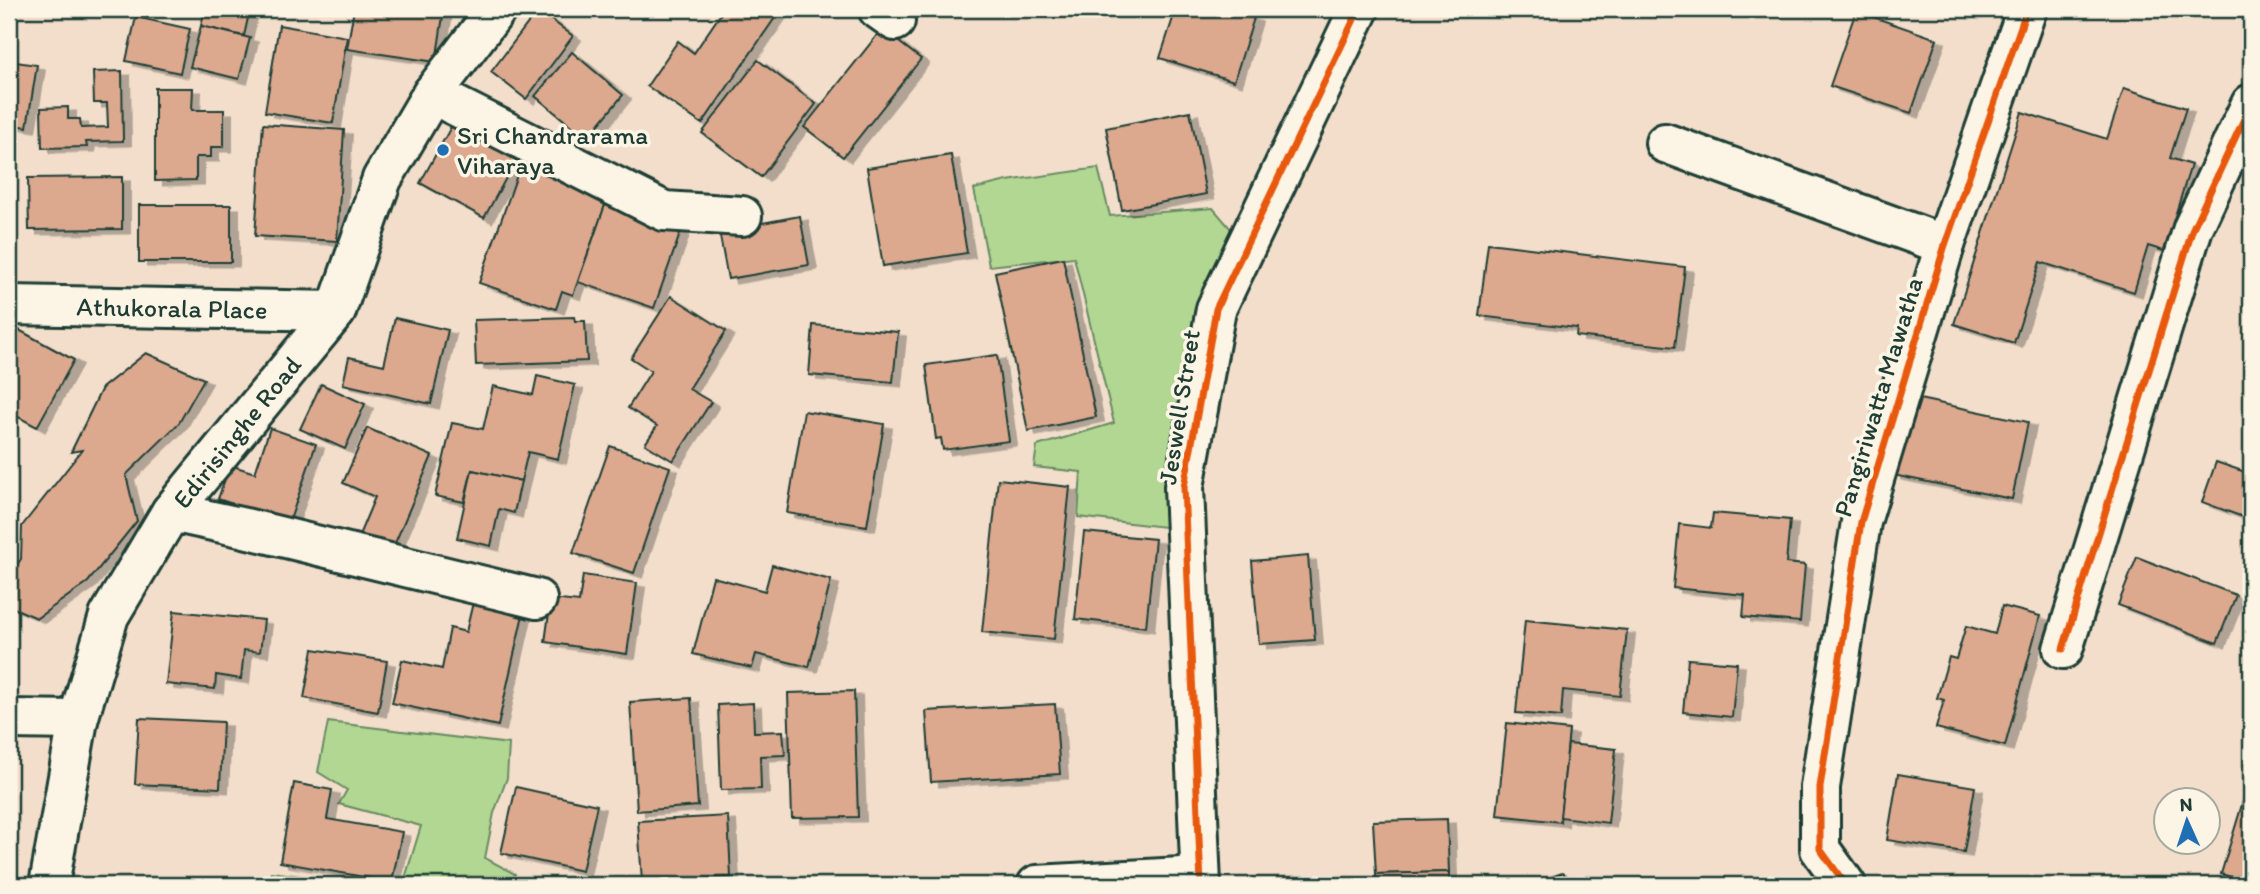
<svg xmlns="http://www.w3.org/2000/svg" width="2260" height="894" font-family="Itim,sans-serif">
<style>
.green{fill:#b2d792;stroke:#688a63;stroke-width:2}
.building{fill:#dca98f;stroke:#1f3d34;stroke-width:2;filter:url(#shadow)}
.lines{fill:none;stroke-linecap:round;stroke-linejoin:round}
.minor-casing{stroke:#1f3d34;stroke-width:44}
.secondary-casing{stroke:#1f3d34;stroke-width:44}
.minor{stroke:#fcf5e5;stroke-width:38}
.secondary{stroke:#fcf5e5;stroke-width:38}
.cycleway-casing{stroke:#fcf5e5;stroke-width:11}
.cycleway{stroke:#e8590c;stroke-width:7}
.poi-dot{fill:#1f6fb2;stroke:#fcf5e5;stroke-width:2.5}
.labels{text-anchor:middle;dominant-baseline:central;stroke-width:7;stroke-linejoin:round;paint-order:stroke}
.poi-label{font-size:26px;fill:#1f3d34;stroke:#fcf5e5;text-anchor:start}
.street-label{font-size:26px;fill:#1f3d34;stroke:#fcf5e5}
</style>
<defs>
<filter id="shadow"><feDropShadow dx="8" dy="4.5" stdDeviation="0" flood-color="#0004"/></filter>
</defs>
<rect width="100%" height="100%" fill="#f2decb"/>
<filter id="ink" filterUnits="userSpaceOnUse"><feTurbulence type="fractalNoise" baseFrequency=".0143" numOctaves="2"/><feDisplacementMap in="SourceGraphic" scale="14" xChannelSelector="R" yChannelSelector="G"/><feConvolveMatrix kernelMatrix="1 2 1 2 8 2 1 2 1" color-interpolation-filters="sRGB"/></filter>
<g filter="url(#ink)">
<g class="green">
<polygon points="1098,168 1110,216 1213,208 1236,235 1173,528 1078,517 1081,472 1034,467 1037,446 1114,423 1074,257 989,266 974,189 1007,181"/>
<polygon points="328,722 509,744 507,778 494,813 485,858 515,874 511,885 403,885 421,826 339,804 347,790 318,772"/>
<polygon points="271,872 369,885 268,885"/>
</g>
<g class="building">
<polygon points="205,9 250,9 244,36 201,26"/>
<polygon points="354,9 385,9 405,12 405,9 444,9 436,62 347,49"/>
<polygon points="724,9 781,9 702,124 647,86 678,41 694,53"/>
<polygon points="1176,9 1225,9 1254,18 1234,81 1160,58"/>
<polygon points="538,10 573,36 526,99 491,72"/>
<polygon points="1856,11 1937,39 1911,113 1830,86"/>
<polygon points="136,17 190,29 180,73 126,61"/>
<polygon points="279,25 347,37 333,123 265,112"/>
<polygon points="201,26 250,38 239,79 190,67"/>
<polygon points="882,29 921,59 843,157 804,127"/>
<polygon points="572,52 623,95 587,139 535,96"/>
<polygon points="758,60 816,104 761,177 702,133"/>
<polygon points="9,61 37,65 27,127 9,124"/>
<polygon points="122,71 123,141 86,142 87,147 42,148 41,108 68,107 68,119 80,119 81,128 108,127 107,103 94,103 93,72"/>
<polygon points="155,88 193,88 192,110 224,110 224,147 211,147 211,157 196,157 196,180 155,181"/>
<polygon points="2124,88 2186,108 2170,158 2191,165 2164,251 2148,246 2134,292 2040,262 2014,343 1954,324 2022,112 2107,139"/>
<polygon points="1190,111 1206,194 1122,210 1106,128"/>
<polygon points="263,124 344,130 337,241 255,236"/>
<polygon points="452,125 516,160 484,218 420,183"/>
<polygon points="951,155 967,253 883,266 867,168"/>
<polygon points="523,158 611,189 573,295 562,291 556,309 479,283"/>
<polygon points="122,177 122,229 29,230 28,178"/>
<rect x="139" y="205" width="92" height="57"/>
<polygon points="605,205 681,231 654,308 578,282"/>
<polygon points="800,216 809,265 728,279 719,231"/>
<polygon points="1488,243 1685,267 1675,347 1576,336 1577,328 1479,316"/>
<polygon points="1063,258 1096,417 1028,431 995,272"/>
<polygon points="671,296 726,331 689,389 711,402 673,461 645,444 657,426 628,408 651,371 631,358"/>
<polygon points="574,317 575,321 585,321 587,361 476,365 474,320"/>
<polygon points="395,318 448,330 431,404 343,384 349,357 384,365"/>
<polygon points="813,325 898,332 893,382 809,375"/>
<polygon points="19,330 74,360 37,427 9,412 9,349"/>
<polygon points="146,353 204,379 179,423 126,475 137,521 88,582 37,618 9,606 9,576 21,559 22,526 82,450 71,452 102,388"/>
<polygon points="997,355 1009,441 943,450 941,438 936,439 926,365"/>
<polygon points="537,376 575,385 558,459 528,452 521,481 472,470 464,502 435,496 452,423 483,429 493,386 533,395"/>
<polygon points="321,384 365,404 345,449 300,429"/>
<polygon points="1910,397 2028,422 2012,499 1893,475"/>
<polygon points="804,411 884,424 867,526 787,513"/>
<polygon points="270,428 316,444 289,523 218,499 230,465 255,473"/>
<polygon points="367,428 432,456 390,555 357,540 375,497 343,483"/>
<polygon points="610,446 670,467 634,573 573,553"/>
<polygon points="2216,462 2251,474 2251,520 2202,502"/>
<polygon points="472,470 521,481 514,513 499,509 491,546 457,538"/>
<polygon points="998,479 1070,487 1054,639 982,632"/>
<polygon points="1713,513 1790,520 1786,563 1805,565 1800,622 1743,617 1745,595 1673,588 1679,524 1711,528"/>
<polygon points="1084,532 1155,539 1146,627 1075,619"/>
<polygon points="1308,556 1315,640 1259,644 1252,561"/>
<polygon points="2137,557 2236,595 2217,643 2118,605"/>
<polygon points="772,565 831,580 809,667 756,654 752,668 693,654 713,577 765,591"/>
<polygon points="583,575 637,583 627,654 545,642 551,599 579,602"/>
<polygon points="474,598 524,610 498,726 392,703 402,660 442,669 450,628 466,632"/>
<polygon points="2002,606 2040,616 2005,746 1936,728 1944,700 1937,698 1949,657 1956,659 1966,626 1995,634"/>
<polygon points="174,611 264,620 260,652 244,650 241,679 216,675 215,689 166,684"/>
<polygon points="1525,620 1627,630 1620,696 1563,690 1561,717 1516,713"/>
<polygon points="313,649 387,661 378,712 304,698"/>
<polygon points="1688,659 1737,663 1732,717 1683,712"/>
<polygon points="854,691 858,817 792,818 788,693"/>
<polygon points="691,698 698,806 637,811 630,702"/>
<polygon points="753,703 754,732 783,731 785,755 760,756 761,789 721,790 718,705"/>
<polygon points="1055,704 1060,774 931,782 926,711"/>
<polygon points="139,718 223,722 220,788 135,784"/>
<polygon points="1507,723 1569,730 1560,822 1497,815"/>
<polygon points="1568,744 1616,749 1608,823 1560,817"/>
<polygon points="1898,774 1975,787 1964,852 1887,840"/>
<polygon points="294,783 332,790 327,819 402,832 392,882 280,862"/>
<polygon points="516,787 597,805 582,871 501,853"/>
<polygon points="2247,788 2251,789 2251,883 2221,874"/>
<polygon points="728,816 731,877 642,882 638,821"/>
<polygon points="1447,819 1449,872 1376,874 1373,821"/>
<polygon points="1449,872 1449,885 1376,885 1376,874"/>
<polygon points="1562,873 1582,885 1544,885 1545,879"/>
</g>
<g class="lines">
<g class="minor-casing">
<g id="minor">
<polyline points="878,9 895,21"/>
<polyline points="432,94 664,211 742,216"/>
<polyline points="1665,143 1945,245"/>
<polyline points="9,305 336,311"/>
<polyline points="171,512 245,528 537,599"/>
<polyline points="2063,649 2193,228 2251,104"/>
<polyline points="9,719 78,720"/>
<polyline points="1037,885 1200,876"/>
<polyline points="1201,885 1184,487 1216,309 1359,9"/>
<polyline points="1846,885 1820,849 1820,787 1861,522 1945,245 2027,9"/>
</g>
</g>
<g class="secondary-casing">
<polyline id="secondary" points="49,885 78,720 109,616 171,512 336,311 382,179 432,94 497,9"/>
</g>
<use href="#minor" class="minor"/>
<use href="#secondary" class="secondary"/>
<g class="cycleway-casing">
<g id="cycleway">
<polyline points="2063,649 2193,228 2251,104"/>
<polyline points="1201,885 1184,487 1216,309 1359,9"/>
<polyline points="1846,885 1820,849 1820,787 1861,522 1945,245 2027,9"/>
</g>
</g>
<use href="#cycleway" class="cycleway"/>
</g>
</g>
<circle class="poi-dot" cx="443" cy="150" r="7"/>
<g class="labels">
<g class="poi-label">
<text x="457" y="135">Sri Chandrarama<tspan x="457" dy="30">Viharaya</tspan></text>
</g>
<g class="street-label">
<text transform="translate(172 308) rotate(1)">Athukorala Place</text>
<text transform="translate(1878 397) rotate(-73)">Pangiriwatta Mawatha</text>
<text transform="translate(1179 407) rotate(-81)">Jeswell Street</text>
<text transform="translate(237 432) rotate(-51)">Edirisinghe Road</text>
</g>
</g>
<rect width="2260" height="894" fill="none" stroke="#fcf5e5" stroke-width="35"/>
<rect x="18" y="18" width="2225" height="859" fill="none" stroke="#1f3d34" stroke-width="2.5" filter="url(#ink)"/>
<g transform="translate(2187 821) rotate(357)"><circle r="33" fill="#fcf5e5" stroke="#a4ab9e" stroke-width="2"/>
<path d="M0-5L12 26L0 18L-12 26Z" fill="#1f6fb2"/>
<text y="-10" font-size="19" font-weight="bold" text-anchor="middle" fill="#1f3d34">N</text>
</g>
</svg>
